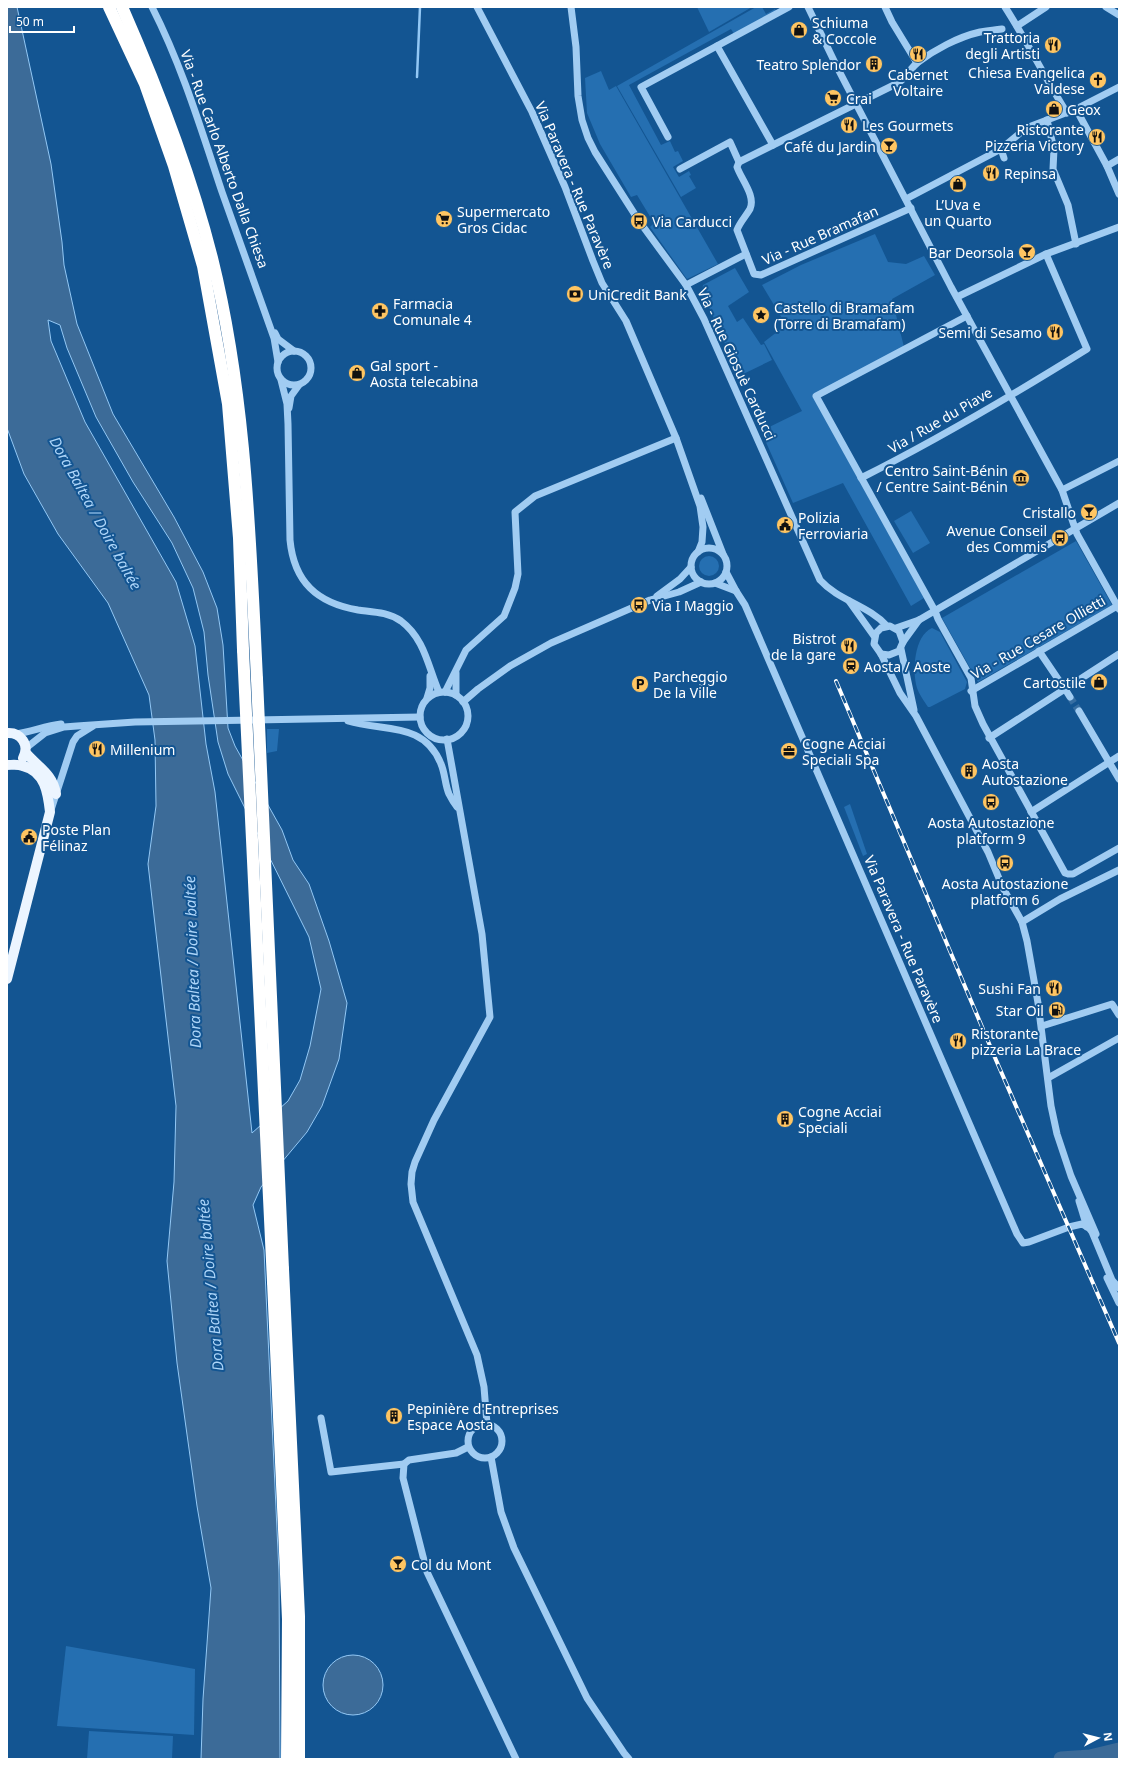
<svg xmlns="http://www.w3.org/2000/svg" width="1126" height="1766" font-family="'Noto Sans',sans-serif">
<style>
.green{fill:#256fb1}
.water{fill:#3c6b98;stroke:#93c8f5;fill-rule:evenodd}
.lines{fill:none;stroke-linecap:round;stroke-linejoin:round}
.stream{stroke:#93c8f5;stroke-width:2.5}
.river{stroke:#3c6b98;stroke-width:15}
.minor-tunnel{stroke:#366ea2;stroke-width:7;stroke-dasharray:7 3.5;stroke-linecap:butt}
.minor{stroke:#a1ccf2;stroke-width:7}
.major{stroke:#ecf5ff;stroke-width:10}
.highway{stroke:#fff;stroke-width:12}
.rail-casing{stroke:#fff;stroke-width:4}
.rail{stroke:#135592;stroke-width:2.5;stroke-dasharray:8;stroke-linecap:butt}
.highway-bridge{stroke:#fff;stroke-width:12}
.labels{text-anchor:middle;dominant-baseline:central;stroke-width:4;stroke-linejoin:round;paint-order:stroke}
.poi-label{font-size:14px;fill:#fff;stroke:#135592;text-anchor:start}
.street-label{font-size:14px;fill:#fff;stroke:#135592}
.water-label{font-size:15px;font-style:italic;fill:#add5f9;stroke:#135592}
</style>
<rect width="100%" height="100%" fill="#135592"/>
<g class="green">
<polygon points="697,7 752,7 709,32"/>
<polygon points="756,7 762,7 766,14 775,9 776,11 734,34 731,29 629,85 661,145 670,141 675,152 678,151 683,161 673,167 679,177 689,171 691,175 689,176 696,188 681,197 617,86"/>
<polygon points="601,71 609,90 616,86 718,264 687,279 650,227 654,223 637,195 631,197 600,144 587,113 585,78"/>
<polygon points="875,234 888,262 906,264 924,256 935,275 892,299 904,347 812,395 924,598 911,606 843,483 793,503 761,431 802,411 764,342 786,325 762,285 801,265"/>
<polygon points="735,268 749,292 728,306 737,322 743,318 761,345 764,344 772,360 739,376 702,291 703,285"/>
<polygon points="911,511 930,543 913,553 894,521"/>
<polygon points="1076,541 1112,605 978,682 942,618"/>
<circle cx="709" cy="566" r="10"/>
<path d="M 932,628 L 940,632 L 967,682 L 965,689 L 930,707 L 928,707 C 924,701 919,694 917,688 C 912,671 914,636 932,628 Z"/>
<polygon points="267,729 279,729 277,751 267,753"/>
<polygon points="850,804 867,854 863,856 844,807"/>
<polygon points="66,1646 195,1669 194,1735 57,1726"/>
<polygon points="89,1731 173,1736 172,1759 87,1759"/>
</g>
<g class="water">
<path d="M 7,7 L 17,7 L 51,164 L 62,242 L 64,265 L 77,324 L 113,414 L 174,517 L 203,572 L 217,608 L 223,645 L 228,728 L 235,746 L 282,830 L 293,860 L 309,884 L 329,941 L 347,1003 L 339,1059 L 322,1106 L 307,1132 L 261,1187 L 253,1205 L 264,1250 L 279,1573 L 280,1759 L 201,1759 L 203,1699 L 211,1588 L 197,1506 L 177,1363 L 167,1261 L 174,1182 L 176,1106 L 148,864 L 156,806 L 155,740 L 149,695 L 108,603 L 58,534 L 24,474 L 7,428 ZM 48,320 L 60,325 L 67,348 L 96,417 L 133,482 L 172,543 L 193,588 L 204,632 L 208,675 L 218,742 L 228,774 L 309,937 L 321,989 L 310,1046 L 300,1080 L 288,1101 L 252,1133 L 215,792 L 206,744 L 195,646 L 176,582 L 85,422 L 51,341 Z"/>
<circle cx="353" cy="1685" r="30"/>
</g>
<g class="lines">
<polyline class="stream" points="417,77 420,7"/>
<polyline class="river" points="1061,1759 1090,1757 1119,1750"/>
<polyline class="minor-tunnel" points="1070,697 1079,711"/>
<g class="minor">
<path d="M 152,7 C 182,66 201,129 222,192 C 239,241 257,289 274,338 L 278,362"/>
<polyline points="477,7 532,112 565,187 593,261 602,283 626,321 676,438 700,506 703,527 702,542 698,552"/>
<path d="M 571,7 L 576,47 L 578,96 L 582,120 L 588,138 L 595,152 L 639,221 L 686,285 L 704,319 L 820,580 C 839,601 868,605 887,626"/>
<polyline points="808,7 837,67 951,287 1062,490 1077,534 1119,609"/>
<polyline points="885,7 892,22 917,63"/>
<path d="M 1005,7 C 1027,41 1045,78 1067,113"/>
<polyline points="1106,7 1119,15"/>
<polyline points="1017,26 1046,7"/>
<path d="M 717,46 L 773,145 L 739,162 L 737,167 C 741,179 756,196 750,209 C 746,216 740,222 737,230 L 754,274 L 761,275 L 911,208"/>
<polyline points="1076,109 1107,166 1119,194"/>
<polyline points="1047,120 1054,149 1053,169 1068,205 1076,244"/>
<polyline points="668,137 641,87 789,7"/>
<path d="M 773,145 L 898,83 C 906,78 909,70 917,63 C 934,50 958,37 980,32 C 987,31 994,30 1002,29"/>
<polyline points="1001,149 1004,158"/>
<polyline points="1107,166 1119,159"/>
<polyline points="680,169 730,142 739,162"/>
<polyline points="906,199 1001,149 1026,128 1076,109 1119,87"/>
<polyline points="686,285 746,254"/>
<polyline points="957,297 1046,254 1119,227"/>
<polyline points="967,316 816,396 935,611 938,619 971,678 975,706 983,724 1065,873 1068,874 1073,874 1119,848"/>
<polyline points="275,333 278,339 294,351"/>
<circle cx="294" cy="368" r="17"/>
<path d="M 281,380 L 287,404 L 288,424 L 290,540 C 294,582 317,603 358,610 C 373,612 388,612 401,621 C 425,639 428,667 439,692"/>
<polyline points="289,408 291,396 299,385"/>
<path d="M 861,478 C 939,439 1013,395 1087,349 L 1046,254"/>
<polyline points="1062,490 1119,461"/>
<polyline points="701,498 723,554"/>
<circle cx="709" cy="566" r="18"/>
<polyline points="726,572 736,591 745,605 1017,1234 1023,1243 1029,1242 1069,1227 1082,1224 1089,1228 1092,1232 1112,1280 1119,1288"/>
<polyline points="715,583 736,591"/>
<polyline points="657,596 680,579 691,567"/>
<polyline points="849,601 874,636"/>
<polyline points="896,628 919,620 1119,503"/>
<polyline points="903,642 899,631 890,626 881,628 876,633 874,644 881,654 900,693 916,716 988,852 1003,888 1022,922 1027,941 1038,1003 1051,1106 1057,1134 1071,1176 1096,1234"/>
<polyline points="901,649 914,710"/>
<polyline points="1039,651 1060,682"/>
<polyline points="881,654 889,655 899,651 903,642 919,620"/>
<polyline points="1065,689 1070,697"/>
<polyline points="971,691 1119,605"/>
<polyline points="445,692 466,650 504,616 515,588 518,574 515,512 535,496 676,438"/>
<circle cx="444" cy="716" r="24"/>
<polyline points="456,695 456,673"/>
<polyline points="427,698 430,688 430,676"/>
<polyline points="463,702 478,689 510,666 551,643 650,600 679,592 701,582"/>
<polyline points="1079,711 1119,779"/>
<path d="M 348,721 C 383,732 424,721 441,764 C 445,773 445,785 449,794 C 451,798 454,803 457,807"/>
<path d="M 16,734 C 31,732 45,726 61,724"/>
<polyline points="989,738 1119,654"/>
<polyline points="447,739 482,934 490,1017 434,1120 415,1162 412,1172 411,1184 413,1202 477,1355 484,1387 487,1424"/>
<polyline points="26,748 45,733 64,727 77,726 135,722 420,717"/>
<polyline points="51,810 73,742 77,736 93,726"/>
<polyline points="1031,812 1119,756"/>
<polyline points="1022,922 1060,899 1119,870"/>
<polyline points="1042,1026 1112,1004 1119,1015"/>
<polyline points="1048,1078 1119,1038"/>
<polyline points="1079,1201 1087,1227"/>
<polyline points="1107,1278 1119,1303"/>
<polyline points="321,1418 331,1472 404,1464 403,1478 427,1572 516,1759"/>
<circle cx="485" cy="1441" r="17"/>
<polyline points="491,1457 501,1512 514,1548 587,1698 624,1753 629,1759"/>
<polyline points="404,1464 409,1460 456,1453 468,1447"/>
</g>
<g class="major">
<path d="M 7,733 C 21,732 30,745 23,758"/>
<path d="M 26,753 C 38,767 53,774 56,794"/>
<path d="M 7,765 C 12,765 18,764 23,766 C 45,771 48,794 50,812 L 7,979"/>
</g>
<g class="highway">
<polyline points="109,7 145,84 174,166 203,266 228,404 239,538 243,650"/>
<path d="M 122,7 C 158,89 190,171 212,258 C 246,395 250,538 257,679"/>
<polyline points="283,1269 299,1616 299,1759"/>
<polyline points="273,1282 288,1619 287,1759"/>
</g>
<g class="rail-casing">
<polyline id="rail" points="836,681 996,1060 1119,1343"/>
</g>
<use href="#rail" class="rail"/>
<g class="highway-bridge">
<polyline points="243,650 273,1282"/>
<polyline points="257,679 283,1269"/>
</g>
</g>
<defs>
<g id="shop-disc" transform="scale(0.9)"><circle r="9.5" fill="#ffc562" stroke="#135592"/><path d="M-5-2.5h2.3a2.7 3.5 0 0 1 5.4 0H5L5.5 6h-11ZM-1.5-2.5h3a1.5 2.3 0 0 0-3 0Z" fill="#111"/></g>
<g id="restaurant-disc" transform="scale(0.9)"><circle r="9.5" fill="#ffc562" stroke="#135592"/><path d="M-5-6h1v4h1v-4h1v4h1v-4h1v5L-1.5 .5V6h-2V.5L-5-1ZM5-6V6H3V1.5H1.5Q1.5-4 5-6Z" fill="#111"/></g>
<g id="building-disc" transform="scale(0.9)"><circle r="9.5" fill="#ffc562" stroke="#135592"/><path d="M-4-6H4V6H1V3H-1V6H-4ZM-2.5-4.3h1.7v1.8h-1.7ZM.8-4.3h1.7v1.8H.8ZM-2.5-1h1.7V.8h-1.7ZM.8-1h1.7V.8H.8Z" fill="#111"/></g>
<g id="church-disc" transform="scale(0.9)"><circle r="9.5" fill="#ffc562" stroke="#135592"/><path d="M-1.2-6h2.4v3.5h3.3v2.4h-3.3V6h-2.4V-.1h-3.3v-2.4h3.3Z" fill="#111"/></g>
<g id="supermarket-disc" transform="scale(0.9)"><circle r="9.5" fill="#ffc562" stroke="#135592"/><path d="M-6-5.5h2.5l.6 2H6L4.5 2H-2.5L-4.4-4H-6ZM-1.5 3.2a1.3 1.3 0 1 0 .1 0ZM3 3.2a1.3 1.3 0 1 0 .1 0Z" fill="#111"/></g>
<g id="bar-disc" transform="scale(0.9)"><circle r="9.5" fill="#ffc562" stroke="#135592"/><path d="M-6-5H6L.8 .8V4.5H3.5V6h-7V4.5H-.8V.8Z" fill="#111"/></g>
<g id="bus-disc" transform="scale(0.9)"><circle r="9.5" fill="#ffc562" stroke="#135592"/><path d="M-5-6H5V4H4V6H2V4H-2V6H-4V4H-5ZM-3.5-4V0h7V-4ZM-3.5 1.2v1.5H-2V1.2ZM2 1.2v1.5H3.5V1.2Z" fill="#111"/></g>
<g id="bank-disc" transform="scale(0.9)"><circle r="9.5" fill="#ffc562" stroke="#135592"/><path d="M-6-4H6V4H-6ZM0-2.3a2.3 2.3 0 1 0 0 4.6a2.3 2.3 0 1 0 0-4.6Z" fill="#111"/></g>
<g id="pharmacy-disc" transform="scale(0.9)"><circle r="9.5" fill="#ffc562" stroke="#135592"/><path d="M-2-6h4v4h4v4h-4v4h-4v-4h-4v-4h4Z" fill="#111"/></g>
<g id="sight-disc" transform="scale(0.9)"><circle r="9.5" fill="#ffc562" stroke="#135592"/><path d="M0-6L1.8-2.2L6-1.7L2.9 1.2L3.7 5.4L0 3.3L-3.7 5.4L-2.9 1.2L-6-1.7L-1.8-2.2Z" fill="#111"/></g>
<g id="museum-disc" transform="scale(0.9)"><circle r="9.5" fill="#ffc562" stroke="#135592"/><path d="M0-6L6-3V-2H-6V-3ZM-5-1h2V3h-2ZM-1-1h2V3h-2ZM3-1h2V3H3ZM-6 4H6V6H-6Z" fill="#111"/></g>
<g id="civic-disc" transform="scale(0.9)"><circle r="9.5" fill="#ffc562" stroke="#135592"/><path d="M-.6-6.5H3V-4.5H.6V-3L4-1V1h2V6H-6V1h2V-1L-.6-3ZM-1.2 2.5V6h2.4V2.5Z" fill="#111"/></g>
<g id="station-disc" transform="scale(0.9)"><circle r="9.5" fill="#ffc562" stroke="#135592"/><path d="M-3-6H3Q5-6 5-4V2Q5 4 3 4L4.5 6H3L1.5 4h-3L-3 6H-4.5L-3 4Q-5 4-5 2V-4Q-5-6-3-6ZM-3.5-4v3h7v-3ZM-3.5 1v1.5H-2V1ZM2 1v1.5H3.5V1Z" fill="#111"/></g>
<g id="parking-disc" transform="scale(0.9)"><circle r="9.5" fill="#ffc562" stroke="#135592"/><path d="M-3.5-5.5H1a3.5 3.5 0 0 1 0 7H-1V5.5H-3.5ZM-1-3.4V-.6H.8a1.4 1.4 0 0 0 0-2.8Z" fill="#111"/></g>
<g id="office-disc" transform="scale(0.9)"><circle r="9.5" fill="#ffc562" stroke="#135592"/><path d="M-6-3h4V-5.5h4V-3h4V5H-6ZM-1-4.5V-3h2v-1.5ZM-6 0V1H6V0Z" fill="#111"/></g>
<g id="fuel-disc" transform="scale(0.9)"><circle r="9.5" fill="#ffc562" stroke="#135592"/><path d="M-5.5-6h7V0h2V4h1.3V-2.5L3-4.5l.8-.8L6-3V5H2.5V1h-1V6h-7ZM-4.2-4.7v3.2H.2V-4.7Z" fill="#111"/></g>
</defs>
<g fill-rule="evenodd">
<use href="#shop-disc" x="799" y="30"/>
<use href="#restaurant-disc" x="1053" y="45"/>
<use href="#restaurant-disc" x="918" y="54"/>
<use href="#building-disc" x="874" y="64"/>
<use href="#church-disc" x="1098" y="80"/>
<use href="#supermarket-disc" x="833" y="98"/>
<use href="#shop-disc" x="1054" y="109"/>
<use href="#restaurant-disc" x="849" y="125"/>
<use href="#restaurant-disc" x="1097" y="137"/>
<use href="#bar-disc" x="889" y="146"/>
<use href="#restaurant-disc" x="991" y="173"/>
<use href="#shop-disc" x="958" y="184"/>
<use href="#supermarket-disc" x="444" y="219"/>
<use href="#bus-disc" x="639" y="221"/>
<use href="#bar-disc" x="1027" y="252"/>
<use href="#bank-disc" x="575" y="294"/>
<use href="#pharmacy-disc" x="380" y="311"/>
<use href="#sight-disc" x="761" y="315"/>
<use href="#restaurant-disc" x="1055" y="332"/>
<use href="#shop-disc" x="357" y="373"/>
<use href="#museum-disc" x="1021" y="478"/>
<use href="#bar-disc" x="1089" y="512"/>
<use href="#civic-disc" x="785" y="525"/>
<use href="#bus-disc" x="1060" y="538"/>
<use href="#bus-disc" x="639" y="605"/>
<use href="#restaurant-disc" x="849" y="646"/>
<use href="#station-disc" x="851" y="666"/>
<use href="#shop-disc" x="1099" y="682"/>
<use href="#parking-disc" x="640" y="684"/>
<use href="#restaurant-disc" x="97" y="749"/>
<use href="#office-disc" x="789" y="751"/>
<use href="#building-disc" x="969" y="771"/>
<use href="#bus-disc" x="991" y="802"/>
<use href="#civic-disc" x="29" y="837"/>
<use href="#bus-disc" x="1005" y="863"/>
<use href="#restaurant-disc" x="1054" y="988"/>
<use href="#fuel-disc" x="1057" y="1010"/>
<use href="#restaurant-disc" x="958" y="1041"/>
<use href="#building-disc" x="785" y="1119"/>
<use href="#building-disc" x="394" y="1416"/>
<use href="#bar-disc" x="398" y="1564"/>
</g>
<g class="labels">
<g class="poi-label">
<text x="812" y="22">Schiuma<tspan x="812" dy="16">&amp; Coccole</tspan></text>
<text x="1040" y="37" text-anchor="end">Trattoria<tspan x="1040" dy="16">degli Artisti</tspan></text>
<text x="861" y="64" text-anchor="end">Teatro Splendor</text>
<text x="1085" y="72" text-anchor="end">Chiesa Evangelica<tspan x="1085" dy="16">Valdese</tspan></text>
<text x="918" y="74" text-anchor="middle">Cabernet<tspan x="918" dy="16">Voltaire</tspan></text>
<text x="846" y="98">Crai</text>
<text x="1067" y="109">Geox</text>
<text x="862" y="125">Les Gourmets</text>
<text x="1084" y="129" text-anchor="end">Ristorante<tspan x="1084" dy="16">Pizzeria Victory</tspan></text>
<text x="876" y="146" text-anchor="end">Café du Jardin</text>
<text x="1004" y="173">Repinsa</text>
<text x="958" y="204" text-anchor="middle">L’Uva e<tspan x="958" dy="16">un Quarto</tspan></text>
<text x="457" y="211">Supermercato<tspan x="457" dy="16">Gros Cidac</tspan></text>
<text x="652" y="221">Via Carducci</text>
<text x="1014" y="252" text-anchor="end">Bar Deorsola</text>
<text x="588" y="294">UniCredit Bank</text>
<text x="393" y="303">Farmacia<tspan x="393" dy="16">Comunale 4</tspan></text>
<text x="774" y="307">Castello di Bramafam<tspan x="774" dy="16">(Torre di Bramafam)</tspan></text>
<text x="1042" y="332" text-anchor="end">Semi di Sesamo</text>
<text x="370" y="365">Gal sport -<tspan x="370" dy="16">Aosta telecabina</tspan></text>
<text x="1008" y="470" text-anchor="end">Centro Saint-Bénin<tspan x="1008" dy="16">/ Centre Saint-Bénin</tspan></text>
<text x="1076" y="512" text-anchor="end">Cristallo</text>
<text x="798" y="517">Polizia<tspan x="798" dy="16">Ferroviaria</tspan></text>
<text x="1047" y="530" text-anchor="end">Avenue Conseil<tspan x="1047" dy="16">des Commis</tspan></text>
<text x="652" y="605">Via I Maggio</text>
<text x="836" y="638" text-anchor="end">Bistrot<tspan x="836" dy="16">de la gare</tspan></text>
<text x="864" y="666">Aosta / Aoste</text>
<text x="653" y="676">Parcheggio<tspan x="653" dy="16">De la Ville</tspan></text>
<text x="1086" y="682" text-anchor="end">Cartostile</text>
<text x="802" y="743">Cogne Acciai<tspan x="802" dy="16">Speciali Spa</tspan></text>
<text x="110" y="749">Millenium</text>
<text x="982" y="763">Aosta<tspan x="982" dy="16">Autostazione</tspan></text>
<text x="991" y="822" text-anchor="middle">Aosta Autostazione<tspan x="991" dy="16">platform 9</tspan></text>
<text x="42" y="829">Poste Plan<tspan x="42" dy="16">Félinaz</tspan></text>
<text x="1005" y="883" text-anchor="middle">Aosta Autostazione<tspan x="1005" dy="16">platform 6</tspan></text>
<text x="1041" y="988" text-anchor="end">Sushi Fan</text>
<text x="1044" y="1010" text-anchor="end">Star Oil</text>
<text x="971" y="1033">Ristorante<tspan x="971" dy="16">pizzeria La Brace</tspan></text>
<text x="798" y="1111">Cogne Acciai<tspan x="798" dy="16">Speciali</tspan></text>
<text x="407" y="1408">Pepinière d'Entreprises<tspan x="407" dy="16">Espace Aosta</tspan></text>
<text x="411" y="1564">Col du Mont</text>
</g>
<g class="street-label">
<text transform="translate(225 159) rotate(70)">Via - Rue Carlo Alberto Dalla Chiesa</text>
<text transform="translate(575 185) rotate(67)">Via Paravera - Rue Paravère</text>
<text transform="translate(820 235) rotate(-24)">Via - Rue Bramafan</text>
<text transform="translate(737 364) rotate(65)">Via - Rue Giosuè Carducci</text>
<text transform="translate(940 420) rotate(-30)">Via / Rue du Piave</text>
<text transform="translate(1038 637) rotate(-30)">Via - Rue Cesare Ollietti</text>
<text transform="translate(904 939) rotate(67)">Via Paravera - Rue Paravère</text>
</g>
<g class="water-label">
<text transform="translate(96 513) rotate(61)">Dora Baltea / Doire baltée</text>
<text transform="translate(192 962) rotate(-92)">Dora Baltea / Doire baltée</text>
<text transform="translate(210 1285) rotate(-95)">Dora Baltea / Doire baltée</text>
</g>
</g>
<rect width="1126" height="1766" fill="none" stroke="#ffffff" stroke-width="16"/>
<g transform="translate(1098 1738) rotate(83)" stroke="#135592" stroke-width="3" paint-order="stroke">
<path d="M0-3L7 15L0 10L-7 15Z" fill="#ffffff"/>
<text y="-6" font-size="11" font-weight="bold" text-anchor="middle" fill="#ffffff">N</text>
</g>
<path d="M10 26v6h64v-6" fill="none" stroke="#ffffff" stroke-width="2"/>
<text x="16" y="26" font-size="12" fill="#ffffff" stroke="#135592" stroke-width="3" paint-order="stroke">50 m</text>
</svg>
